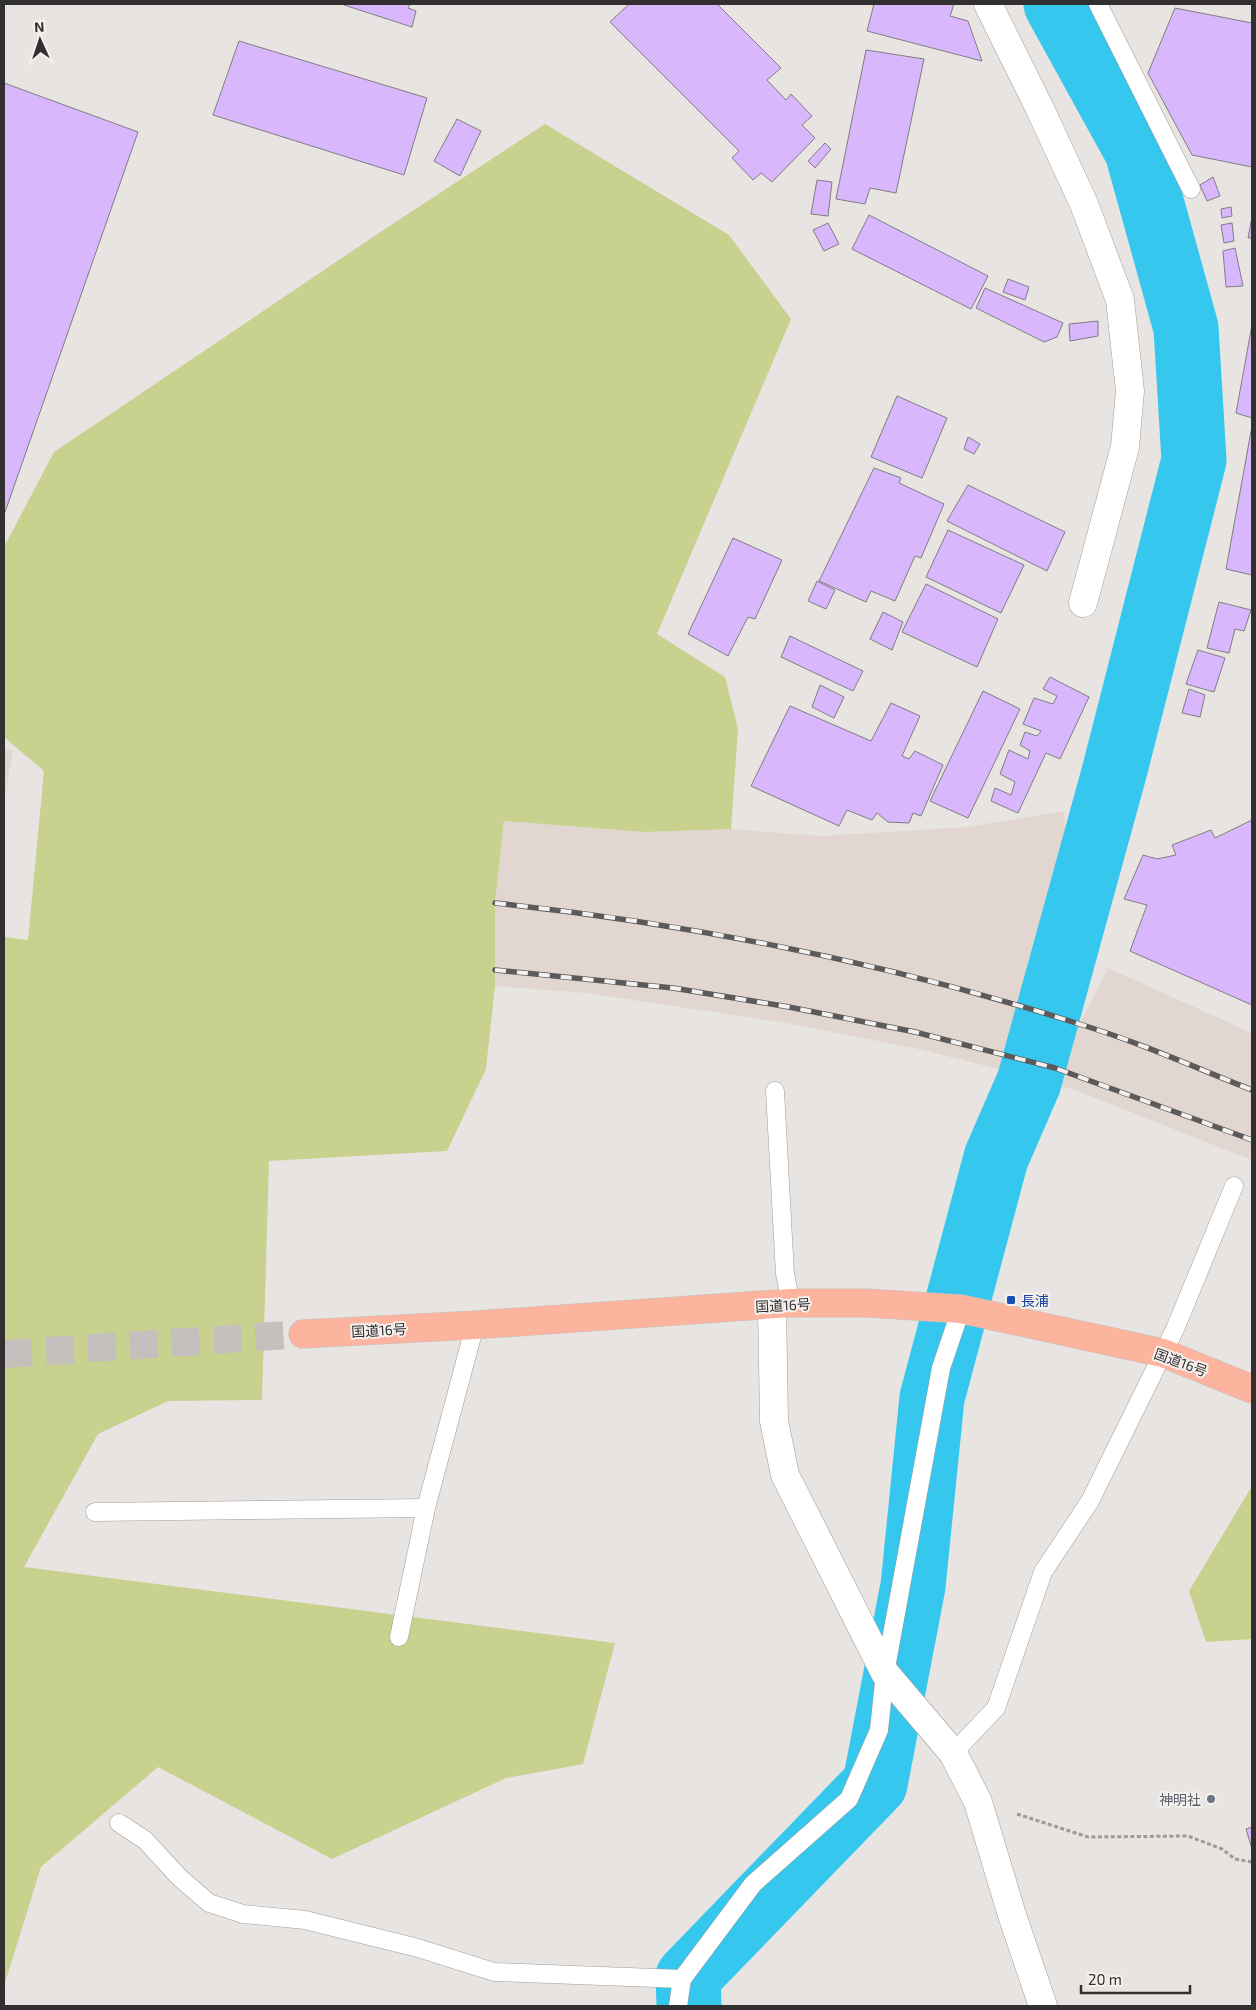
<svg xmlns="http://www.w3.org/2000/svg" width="1256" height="2010" font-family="'Exo 2','Noto Sans JP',sans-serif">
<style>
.built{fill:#e1d7d0}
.green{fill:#c8d18e}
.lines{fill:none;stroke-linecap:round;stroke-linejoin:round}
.river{stroke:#35c7ed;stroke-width:65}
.building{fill:#d8b7fd;stroke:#7f7e81}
.highway-tunnel{stroke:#c3c0be;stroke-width:28;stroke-dasharray:28 14;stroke-linecap:butt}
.lane-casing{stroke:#a09d9b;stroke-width:19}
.street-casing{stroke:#a09d9b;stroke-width:29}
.highway-casing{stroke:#c1c1c1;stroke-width:29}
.path{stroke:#9d9a99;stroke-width:3;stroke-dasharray:4 2.5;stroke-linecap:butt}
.lane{stroke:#fff;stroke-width:18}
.street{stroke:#fff;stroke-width:28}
.highway{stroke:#fdb49f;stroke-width:28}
.rail-casing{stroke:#5c5a5a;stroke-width:5.5}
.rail{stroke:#f5f1ef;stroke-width:4;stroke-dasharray:11;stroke-linecap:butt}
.transit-dot{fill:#1a4fb4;stroke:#f5f1ef;stroke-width:2}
.worship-dot{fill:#6b7280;stroke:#f5f1ef;stroke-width:2}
.labels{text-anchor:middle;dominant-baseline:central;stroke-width:4;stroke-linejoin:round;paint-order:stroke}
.transit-label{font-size:14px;fill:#164399;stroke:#f5f1ef;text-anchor:start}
.street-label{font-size:14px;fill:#312f2f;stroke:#f5f1ef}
.worship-label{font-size:14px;fill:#5b616d;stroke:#f5f1ef;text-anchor:end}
</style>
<rect width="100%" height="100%" fill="#e7e4e2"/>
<g class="built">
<polygon points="4,749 13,750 4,801"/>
<polygon points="1064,811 1070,869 1053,944 1025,1007 1010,1072 914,1048 781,1022 586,993 495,986 495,903 504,821 644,832 731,829 821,836 967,827"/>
<polygon points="1108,968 1252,1033 1252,1160 1078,1091 1049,1083"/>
</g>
<g class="green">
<polygon points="545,124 729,235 791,319 657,634 725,677 738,729 731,829 644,832 504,821 495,903 495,986 486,1069 447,1151 269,1161 262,1400 168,1401 98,1434 24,1567 615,1643 583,1764 506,1778 332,1859 158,1767 41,1867 4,1986 4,937 28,940 44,771 4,737 4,547 54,452 379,233"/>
<polygon points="1252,1486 1252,1639 1206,1642 1189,1591"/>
</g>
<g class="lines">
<polyline class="river" points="689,2006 688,1977 875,1784 913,1586 932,1398 996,1158 1029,1082 1114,773 1194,460 1186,328 1137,151 1056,4"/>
</g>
<g class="building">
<polygon points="341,4 410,4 408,8 416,11 412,27"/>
<polygon points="629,4 717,4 781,68 767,80 786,100 791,94 812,116 802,125 815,138 772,182 761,173 753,180 732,158 739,151 610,22"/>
<polygon points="874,4 954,4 950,16 968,21 982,61 867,31"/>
<polygon points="1175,8 1252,23 1252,167 1192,155 1148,73"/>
<polygon points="239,41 427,98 404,175 213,115"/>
<polygon points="866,50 924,59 896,193 870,188 865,204 836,199"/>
<polygon points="4,83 138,132 4,515"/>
<polygon points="457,119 481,131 460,176 434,161"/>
<polygon points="825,143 831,149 815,168 808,161"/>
<polygon points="1213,177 1220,196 1207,201 1200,185"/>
<polygon points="817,180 832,182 828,216 811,214"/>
<polygon points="1231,207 1232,216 1222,218 1221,209"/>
<polygon points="869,215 988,276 971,309 852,249"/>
<polygon points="1252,217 1252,238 1248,238"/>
<polygon points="828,223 839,244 824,251 813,230"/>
<polygon points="1232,223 1234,241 1224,243 1221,225"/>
<polygon points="1235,248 1243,286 1226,287 1223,251"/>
<polygon points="1008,279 1029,287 1025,300 1003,292"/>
<polygon points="985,288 1063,323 1057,337 1044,342 976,308"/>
<polygon points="1098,321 1098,336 1070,341 1069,324"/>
<polygon points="1252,325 1252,418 1236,413"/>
<polygon points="897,396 947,418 922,478 871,457"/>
<polygon points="1252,426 1252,575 1226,569"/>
<polygon points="968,437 980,444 974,454 964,449"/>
<polygon points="874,468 901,478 899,483 944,504 921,558 915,556 895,601 871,591 866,602 819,581"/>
<polygon points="968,485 1065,532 1047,571 947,521"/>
<polygon points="948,530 1024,565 1001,613 926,577"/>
<polygon points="733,538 782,560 755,619 748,617 728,656 688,634"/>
<polygon points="817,581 835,590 826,609 808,601"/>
<polygon points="926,584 998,619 977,667 902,632"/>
<polygon points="1219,602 1251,610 1244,631 1235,629 1229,653 1207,648"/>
<polygon points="883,612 903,622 892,650 870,639"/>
<polygon points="790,636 863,671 853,691 781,657"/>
<polygon points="1198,650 1225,658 1214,692 1186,684"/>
<polygon points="1050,677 1089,697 1060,759 1046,753 1018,813 991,801 995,788 1011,795 1015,782 1000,774 1009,750 1028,759 1030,751 1020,745 1025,732 1037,736 1041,731 1023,724 1034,698 1053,704 1057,696 1043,689"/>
<polygon points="820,685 844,697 834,718 812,707"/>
<polygon points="1189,689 1205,695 1200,717 1182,713"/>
<polygon points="983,691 1020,709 968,818 930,801"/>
<polygon points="891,703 920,716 902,756 909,759 915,751 943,765 921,816 913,813 909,823 888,822 877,813 872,820 847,810 839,826 751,786 790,706 871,741"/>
<polygon points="1252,820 1252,1005 1130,951 1147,905 1124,899 1143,855 1157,859 1176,855 1172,845 1211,830 1215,838"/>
<polygon points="1252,1827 1252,1849 1246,1829"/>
</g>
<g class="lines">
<polyline class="highway-tunnel" points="4,1354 303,1334"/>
<g class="lane-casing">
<g id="lane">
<polyline points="1098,4 1191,189"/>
<polyline points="775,1091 785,1274 791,1303"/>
<polyline points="95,1512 426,1508"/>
<polyline points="399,1637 426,1508 475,1325"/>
<polyline points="953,1753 996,1708 1043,1572 1090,1501 1175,1329 1234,1186"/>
<polyline points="119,1823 145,1840 179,1877 209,1903 243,1914 305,1920 418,1948 494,1972 682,1979"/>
<polyline points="678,2006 682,1979 753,1884 849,1799 879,1730 885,1673 941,1368 961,1309"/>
</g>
</g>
<g class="street-casing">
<g id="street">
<polyline points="988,4 1040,109 1084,204 1120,300 1130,391 1125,447 1083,603"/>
<polyline points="772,1305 774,1421 785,1475 885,1673 953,1753 978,1802 1012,1915 1043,2006"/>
</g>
</g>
<g class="highway-casing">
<polyline id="highway" points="303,1334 475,1325 791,1303 867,1303 961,1309 1163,1353 1252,1389"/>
</g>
<polyline class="path" points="1017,1814 1088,1837 1188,1836 1222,1849 1235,1859 1252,1862"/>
<use href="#lane" class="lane"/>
<use href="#street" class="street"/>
<use href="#highway" class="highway"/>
<g class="rail-casing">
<g id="rail">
<path d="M 495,903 C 692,924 887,963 1076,1023 C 1136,1041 1194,1067 1252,1090"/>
<polyline points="495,970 673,988 789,1007 915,1032 1055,1068 1252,1140"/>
</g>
</g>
<use href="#rail" class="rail"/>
</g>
<rect class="transit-dot" x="1006" y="1295" width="10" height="10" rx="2.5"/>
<circle class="worship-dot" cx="1211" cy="1799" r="5"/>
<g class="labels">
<g class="transit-label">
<text x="1021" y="1300">長浦</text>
</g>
<g class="street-label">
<text transform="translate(783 1305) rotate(-3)">国道16号</text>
<text transform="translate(379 1330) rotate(-3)">国道16号</text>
<text transform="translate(1181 1362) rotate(20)">国道16号</text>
</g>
<g class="worship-label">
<text x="1201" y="1799">神明社</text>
</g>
</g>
<rect width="1256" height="2010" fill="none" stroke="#312f2f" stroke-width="10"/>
<g transform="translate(40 40) rotate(357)" stroke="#f5f1ef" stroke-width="4" paint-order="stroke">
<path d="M0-4L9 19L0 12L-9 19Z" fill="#312f2f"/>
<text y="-8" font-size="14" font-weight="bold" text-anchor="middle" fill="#312f2f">N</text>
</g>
<path d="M1081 1985v8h109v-8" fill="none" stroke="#312f2f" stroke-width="2.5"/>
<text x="1088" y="1985" font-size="15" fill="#312f2f" stroke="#f5f1ef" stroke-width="4" paint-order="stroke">20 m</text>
</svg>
